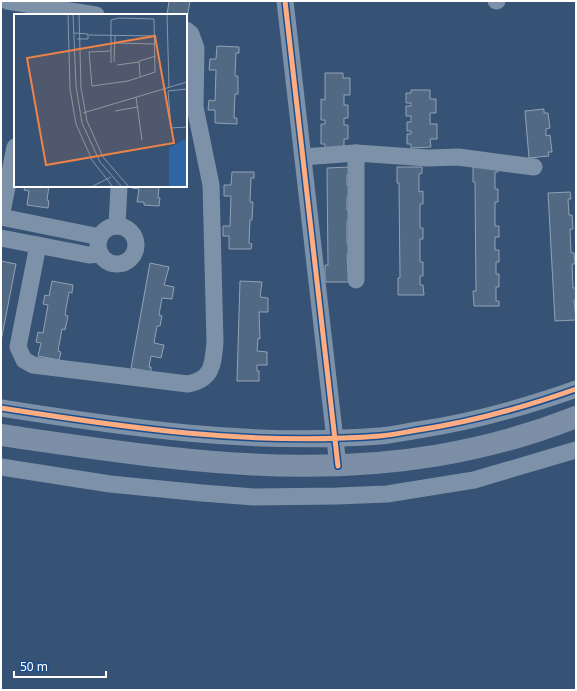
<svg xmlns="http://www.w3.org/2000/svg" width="577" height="691" font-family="'Noto Sans',sans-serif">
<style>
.building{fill:#526984;stroke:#92a2b6}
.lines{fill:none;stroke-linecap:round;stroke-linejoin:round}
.minor{stroke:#7d92a8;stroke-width:17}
.major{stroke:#7d8ea7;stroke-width:22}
.cycleway-casing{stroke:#1b4f8f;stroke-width:8}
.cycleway{stroke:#ffac80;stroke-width:5}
.inset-road{fill:none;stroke:#8697ac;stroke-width:1}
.view{fill:#ee8249;fill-opacity:0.15;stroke:#ee8249;stroke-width:2}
.inset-edge{fill:none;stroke:#fff;stroke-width:2}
</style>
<rect width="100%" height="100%" fill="#365274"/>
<g class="building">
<polygon points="169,1 190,1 187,19 186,15 167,15"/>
<polygon points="217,46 239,47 239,53 236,53 235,76 238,76 238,94 235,94 234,118 237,118 237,124 215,123 215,110 208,110 209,100 215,101 216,70 209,70 210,59 216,59"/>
<polygon points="325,73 343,73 343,78 350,78 350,95 344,95 344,105 348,105 348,118 344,118 344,125 348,125 348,139 344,139 344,148 325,148 325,144 321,144 321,124 325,124 325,120 321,120 321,99 325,100"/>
<polygon points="411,90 430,90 430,99 436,99 436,113 430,113 430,124 437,124 437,139 430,139 431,147 411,148 411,144 407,144 407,134 411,134 411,131 407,131 407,122 411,122 411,116 406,116 406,106 411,106 411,103 406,103 406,93 411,93"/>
<polygon points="544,109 544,113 548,113 550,128 546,129 546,136 550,135 552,152 548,152 549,156 529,158 525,111"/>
<polygon points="473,165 498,165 498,172 495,172 495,189 498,189 498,202 495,202 495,226 499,226 499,237 495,237 495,250 499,250 499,262 496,262 496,274 499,274 499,287 496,287 496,301 499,301 499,306 474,306 473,291 476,291 475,182 473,182"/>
<polygon points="350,167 350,175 347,175 347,185 350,185 350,197 347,197 347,210 350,210 350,221 347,221 347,244 350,244 350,254 347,254 348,272 351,282 325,282 325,265 328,265 327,168"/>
<polygon points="397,167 422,167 422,173 419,174 419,192 423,191 423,204 420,204 420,228 423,228 423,239 420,239 420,262 423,262 423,276 420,276 420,285 423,285 424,295 398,295 398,278 400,278 399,183 397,183"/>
<polygon points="232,172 254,172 254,178 251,178 250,202 253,202 252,220 250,220 249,243 252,244 251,249 229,249 229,236 223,236 223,226 230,226 231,196 224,196 224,185 231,185"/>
<polygon points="25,186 49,186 47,200 49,201 48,208 27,205 29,191 24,190"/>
<polygon points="132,186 159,186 158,198 160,198 159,206 144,205 144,202 137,202 139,189 132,188"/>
<polygon points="570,192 571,199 568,199 569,215 572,215 573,229 570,229 571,253 574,253 575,264 572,264 573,288 576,288 576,300 574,300 576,320 555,321 548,193"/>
<polygon points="1,261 16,264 1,341"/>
<polygon points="150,263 169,267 164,285 174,287 172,299 162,298 159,315 162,316 160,326 157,326 154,343 164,345 161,358 151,356 149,367 151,367 151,372 131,368"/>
<polygon points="52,281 73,285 72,293 69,292 65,315 68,316 65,330 62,329 58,351 61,352 59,360 38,356 41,343 36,342 38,332 43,333 48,305 43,304 45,295 49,296"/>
<polygon points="240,281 262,282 260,297 268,298 268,312 259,312 260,339 258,338 257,351 267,352 267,365 257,365 257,371 259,371 259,381 237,381"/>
</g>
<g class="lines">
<g class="minor">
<polyline points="7,1 96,15"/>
<polyline points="285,1 338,466"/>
<polyline points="496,1 497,1"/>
<polyline points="356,153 356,280"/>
<polyline points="303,157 356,153 428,158 458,157 534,167"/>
<polyline points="1,217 100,237"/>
<polyline points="1,217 15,147"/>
<polyline points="117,226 119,186"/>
<circle cx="117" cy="245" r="19"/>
<polyline points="1,238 89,255 100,254"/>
<path d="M 38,245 L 18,347 L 24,360 L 33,365 L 188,384 C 213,379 213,364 215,342 L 211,185 L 195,107 L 196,48 L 191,34 L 186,30"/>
<path d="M 1,408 C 127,428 252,446 380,436 C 393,435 406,432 418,430 C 472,422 525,407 576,389"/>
<polyline points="1,467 110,484 202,493 254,497 337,496 387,494 474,480 576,450"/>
</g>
<path class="major" d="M 1,435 C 202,464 380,494 576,417"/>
<g class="cycleway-casing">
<g id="cycleway">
<polyline points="285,1 338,466"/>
<path d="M 1,408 C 127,428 252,446 380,436 C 393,435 406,432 418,430 C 472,422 525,407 576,389"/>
</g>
</g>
<use href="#cycleway" class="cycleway"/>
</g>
<g transform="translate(14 14)">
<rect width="173" height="173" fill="#365274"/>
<path d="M 173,124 L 173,173 L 155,173 L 155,134 Z" fill="#2f66a5"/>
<path class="inset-road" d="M 54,0 L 56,75 L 62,110 L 78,146 L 99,173M 59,0 L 62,72 L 68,109 L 86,148 L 108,173M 65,0 L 67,74 L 73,107 L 89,143 L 115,173M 153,0 L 155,73M 60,19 L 74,20 L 74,25 L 63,25M 75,21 L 141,22M 101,29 L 141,30M 97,37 L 75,38 L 78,72 L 114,67 L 141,58 L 140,5 L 105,4 L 97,6 L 97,49M 100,48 L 101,22M 103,51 L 125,48M 126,62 L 125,47 L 142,42M 173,75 L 154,77 L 157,114 L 173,113M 122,83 L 128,126M 101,97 L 124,93M 69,99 L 173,68M 77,173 L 97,163"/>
<path class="view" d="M 141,22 L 160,129 L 32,151 L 13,44 Z"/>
<rect width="173" height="173" class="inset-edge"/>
</g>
<rect width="577" height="691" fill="none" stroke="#ffffff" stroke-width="4"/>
<path d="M14 671v6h92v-6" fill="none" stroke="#ffffff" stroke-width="2"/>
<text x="20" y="671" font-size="12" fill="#ffffff" stroke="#1b4f8f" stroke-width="3" paint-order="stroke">50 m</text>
</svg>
